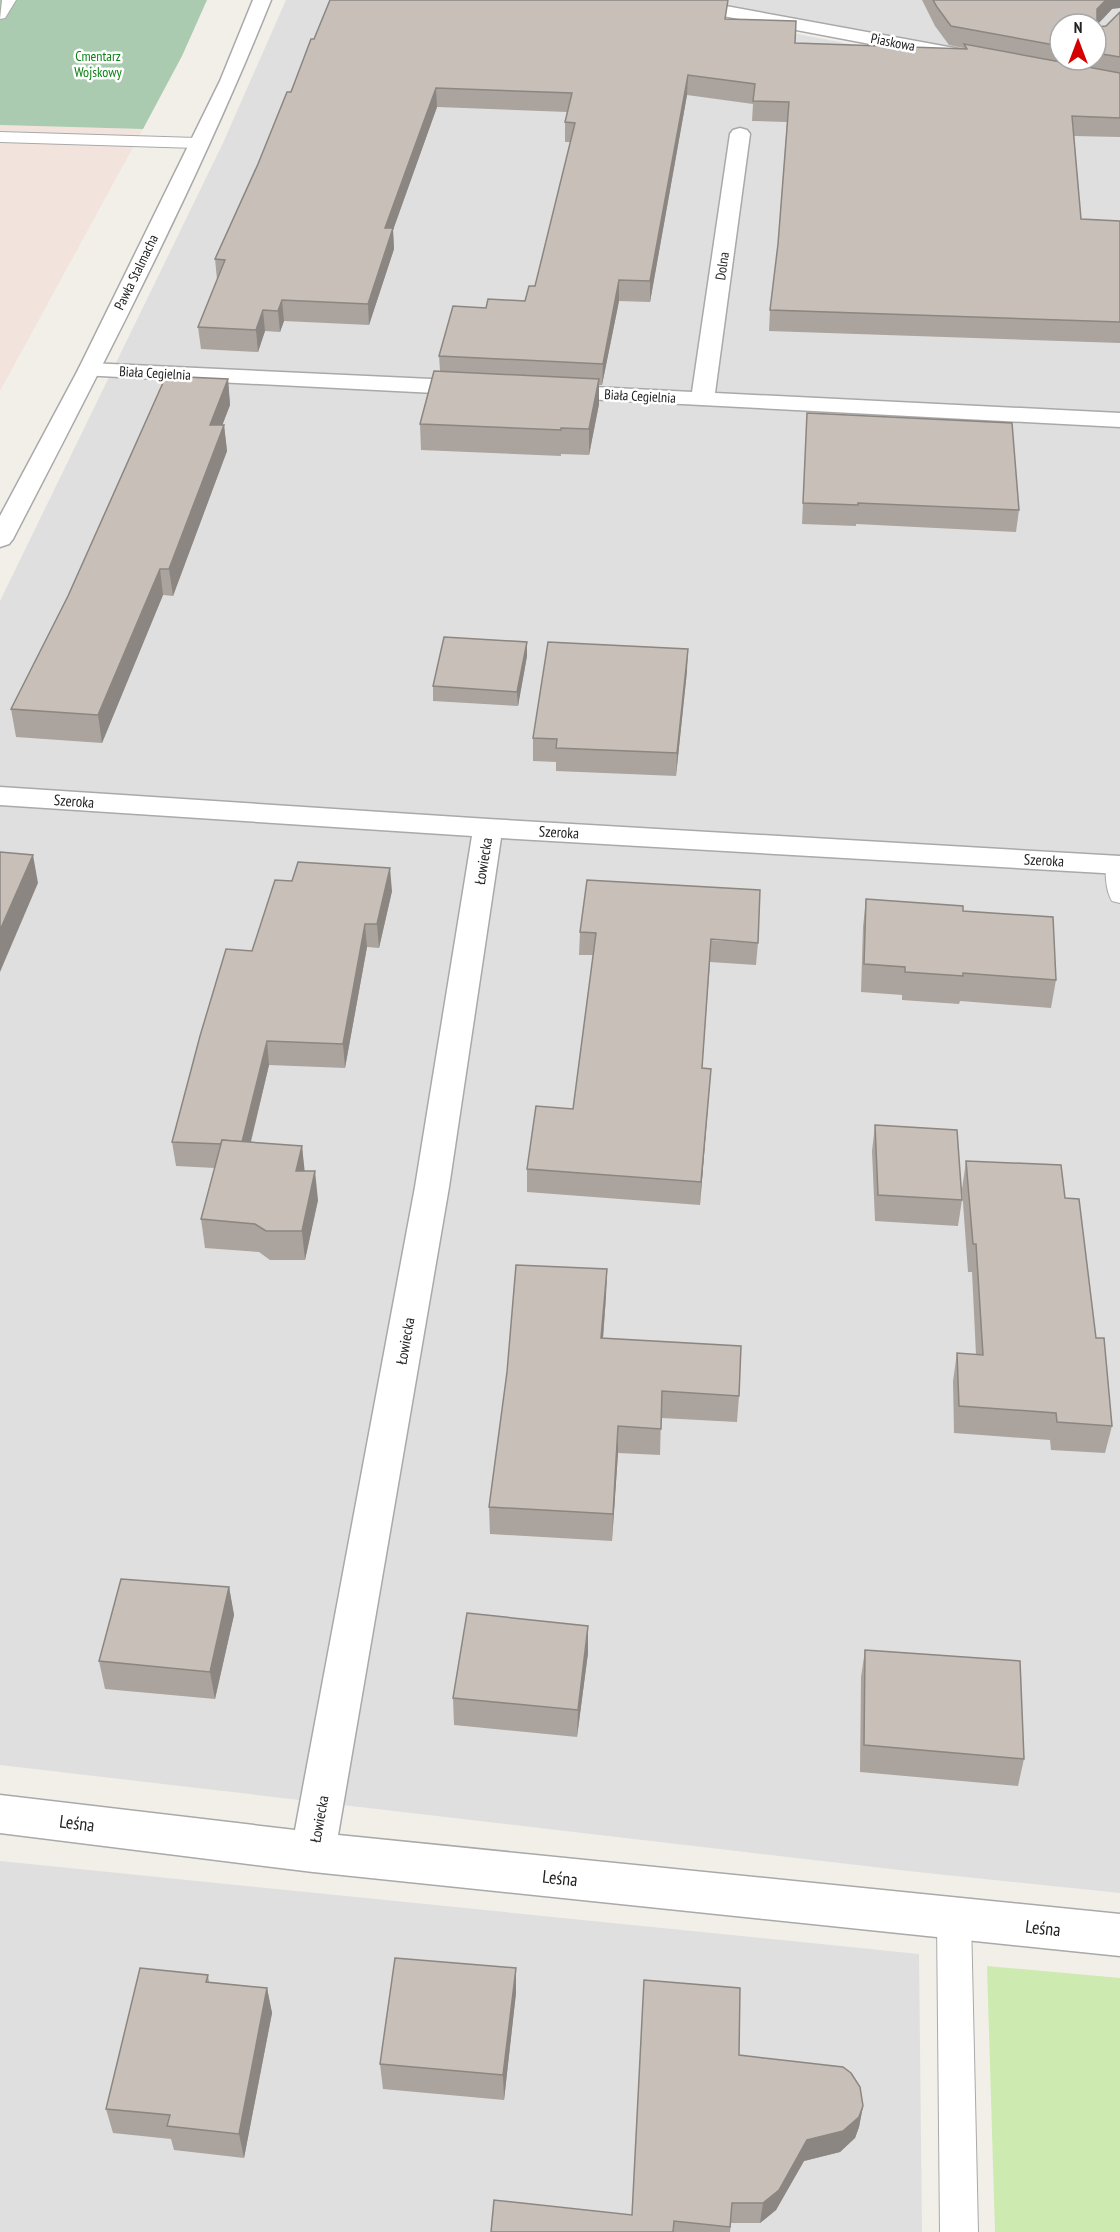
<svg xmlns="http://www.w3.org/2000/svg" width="1120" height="2232" font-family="'PT Sans Narrow',sans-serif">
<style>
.residential{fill:#e0dfdf;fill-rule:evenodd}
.military{fill:#f3e3dd}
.grass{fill:#cdebb0}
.cemetery{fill:#aacbaf}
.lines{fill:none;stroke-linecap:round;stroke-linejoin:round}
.service-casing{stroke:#a9a9a9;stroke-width:2}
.minor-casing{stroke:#a9a9a9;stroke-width:3}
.tertiary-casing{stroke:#a9a9a9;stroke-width:3}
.service{fill:#fff;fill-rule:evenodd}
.minor{fill:#fff;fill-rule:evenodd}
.tertiary{fill:#fff;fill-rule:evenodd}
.wall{fill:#aba49e;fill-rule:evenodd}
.shaded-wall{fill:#8b8681}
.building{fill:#c7bfb8;stroke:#8b8681;stroke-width:1.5}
.labels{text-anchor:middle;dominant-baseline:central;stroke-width:5;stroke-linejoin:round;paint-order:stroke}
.far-street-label{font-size:14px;fill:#222;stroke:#fff}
.far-park-label{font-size:14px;fill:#0c8416;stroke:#fff}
.street-label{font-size:15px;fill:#222;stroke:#fff}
.near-street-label{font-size:18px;fill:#222;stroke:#fff}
</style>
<rect width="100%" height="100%" fill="#f2efe9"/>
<g class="residential">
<polygon points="286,0 618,0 1120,95 1120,1893 917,1872 0,1765 0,601 223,143"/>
<path d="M 695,0 L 1120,0 L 1120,78 ZM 1060,24 L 1096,24 L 1096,60 L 1060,60 Z"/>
<polygon points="0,1861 919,1954 922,2232 0,2232"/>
</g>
<polygon class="military" points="0,125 143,129 0,391"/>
<polygon class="grass" points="987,1966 1120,1978 1120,2232 995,2232"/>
<polygon class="cemetery" points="0,0 207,0 182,56 143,129 0,125"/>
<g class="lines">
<g class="service-casing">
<g id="service">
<polygon points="2,0 16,0 5,18 0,19"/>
<polygon points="0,132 197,138 205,143 197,148 0,142"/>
<path d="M 1117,857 L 1120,858 L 1120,903 L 1112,901 C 1106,892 1103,868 1109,859 Z"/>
<polygon points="954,1903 966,1908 971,1919 978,2232 940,2232 937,1919 942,1908"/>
</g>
</g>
<g class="minor-casing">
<g id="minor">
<polygon points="656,0 693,0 965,50 972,52 974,56 972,60 965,62 665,5 659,4"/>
<polygon points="740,128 747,130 750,134 715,393 1120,413 1120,427 547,397 543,392 547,387 555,385 692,392 730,134 733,130"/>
<polygon points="89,363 474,381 482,383 485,388 482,393 474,395 81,375 78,370 81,365"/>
<polygon points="0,787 488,819 1120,856 1120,874 501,838 449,1187 338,1835 1120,1914 1120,1956 313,1872 0,1833 0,1795 295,1830 415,1187 472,836 0,805"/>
</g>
</g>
<g class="tertiary-casing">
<path id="tertiary" d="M 253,0 L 271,0 C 197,185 104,363 13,539 L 9,544 L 0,547 L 0,516 L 78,370 L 220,81 Z"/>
</g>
<use href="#service" class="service"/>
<use href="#minor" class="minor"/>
<use href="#tertiary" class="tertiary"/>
</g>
<g class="wall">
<path d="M 922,0 L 1120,0 L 1112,9 L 1097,25 L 1097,27 L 1106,26 L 1120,12 L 1120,137 L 1074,136 L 1081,219 L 1120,221 L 1120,343 L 769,331 L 770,310 L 778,244 L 787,122 L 752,121 L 753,104 L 687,95 L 650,302 L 619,301 L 602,385 L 599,385 L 599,404 L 589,455 L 561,454 L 561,456 L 421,450 L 420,424 L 440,371 L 439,356 L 486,308 L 525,301 L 535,286 L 571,142 L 565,142 L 565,122 L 567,112 L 437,107 L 393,230 L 394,249 L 369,325 L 284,321 L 280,332 L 265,331 L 258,352 L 201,349 L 198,327 L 217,280 L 215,259 L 314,39 L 727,19 L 795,43 L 963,49 L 963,48 L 949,45 L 935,26 ZM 1060,24 L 1096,24 L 1096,60 L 1060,60 Z"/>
<polygon points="228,379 230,405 222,425 224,425 227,451 173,596 163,595 102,743 16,737 11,709"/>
<polygon points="807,413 1019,510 1016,532 856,524 856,526 802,524"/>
<polygon points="527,656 518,706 433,701 433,686"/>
<polygon points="687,671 676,776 556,771 556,762 533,761 533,738"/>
<polygon points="292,881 392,891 379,948 367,947 345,1068 269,1065 251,1142 302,1146 304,1171 318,1200 305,1260 270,1260 259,1252 205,1248 201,1219 215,1168 176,1166 172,1142 252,951"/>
<polygon points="866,899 963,911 1056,980 1051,1008 960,1001 959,1004 902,1000 902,995 861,992 863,927"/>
<polygon points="580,932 758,943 756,965 710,962 702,1068 711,1069 700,1205 527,1192 527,1169 573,1109 593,955 579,955"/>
<polygon points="875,1125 962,1200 958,1226 875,1221 872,1151"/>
<polygon points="966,1161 1065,1198 1096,1338 1112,1426 1105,1453 1051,1450 1050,1440 954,1433 953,1381 957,1353 976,1355 972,1272 968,1272 962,1189"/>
<polygon points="607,1269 606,1296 603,1338 739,1396 737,1422 661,1418 660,1455 618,1453 612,1541 490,1534 489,1507"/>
<polygon points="229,1587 234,1615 215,1699 105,1689 99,1661"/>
<polygon points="865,1650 1024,1759 1018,1786 860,1772 861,1677"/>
<polygon points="588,1653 577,1737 454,1725 453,1698"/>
<polygon points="208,1975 209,1982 267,1988 272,2013 244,2158 174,2150 171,2139 113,2133 106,2109"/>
<polygon points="516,1993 504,2100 383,2089 380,2064"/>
<polygon points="739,2055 863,2106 859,2127 855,2138 840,2152 804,2161 776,2210 760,2223 731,2223 730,2232 491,2232 632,2215"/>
</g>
<g class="shaded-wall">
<polygon points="1106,0 1120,0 1120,8 1112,9 1096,26 1097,9"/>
<polygon points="688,75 687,95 650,302 650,281"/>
<polygon points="436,88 437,107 393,230 394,249 369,325 368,304 385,228"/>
<polygon points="619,280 619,301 602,385 603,364"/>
<polygon points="282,300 284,321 280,332 278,311"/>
<polygon points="263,310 265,331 258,352 256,330"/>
<polygon points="228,379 230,405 213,450 210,425"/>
<polygon points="599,379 599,404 589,455 589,429"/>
<polygon points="224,425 227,451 173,596 169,569"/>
<polygon points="160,569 163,595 102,743 98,715"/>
<polygon points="527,642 527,656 518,706 517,692"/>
<polygon points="688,649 687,671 676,776 677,753"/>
<polygon points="33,855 38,883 0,972 0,930"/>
<polygon points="390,868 392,891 379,948 377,924"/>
<polygon points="365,924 367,947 345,1068 343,1044"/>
<polygon points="267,1041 269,1065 244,1169 241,1145"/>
<polygon points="711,1069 709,1091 700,1205 701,1182"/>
<polygon points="302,1146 305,1174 296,1171"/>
<polygon points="315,1171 318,1200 305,1260 302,1231"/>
<polygon points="607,1269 606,1296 601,1365 601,1338"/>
<polygon points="618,1426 618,1453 612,1541 613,1514"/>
<polygon points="229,1587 234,1615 215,1699 210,1672"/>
<polygon points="588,1626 588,1653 577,1737 578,1710"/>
<polygon points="516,1968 516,1993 504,2100 503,2075"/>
<polygon points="267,1988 272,2013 244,2158 239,2134"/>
<polygon points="863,2106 859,2127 855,2138 840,2152 804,2161 776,2210 760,2223 763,2203 807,2140"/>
</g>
<g class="building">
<polygon points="330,0 728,0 725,19 796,21 795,43 967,49 964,44 1120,73 1120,118 1072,116 1081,219 1120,221 1120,322 770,310 778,244 789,102 753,101 755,84 688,75 650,281 619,280 603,364 439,356 453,306 486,308 488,299 525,301 529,286 535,286 575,123 565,122 572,93 436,88 385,228 393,228 368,304 282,300 278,311 263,310 256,330 198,327 225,260 215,259 258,164 287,92 291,92 311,39 314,39"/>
<polygon points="933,0 1106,0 1097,9 1097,27 1106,26 1120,12 1120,57 1096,53 1096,24 1060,24 1060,46 951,26 937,7"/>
<polygon points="434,371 599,379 589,429 561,428 561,430 420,424"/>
<polygon points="166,376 228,379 210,425 224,425 169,569 160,569 98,715 11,709 68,596"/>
<polygon points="807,413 1012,423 1019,510 858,503 858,505 803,503"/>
<polygon points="444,637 527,642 517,692 433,686"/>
<polygon points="548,642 688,649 677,753 556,748 557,739 533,738"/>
<polygon points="0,852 33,855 0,930"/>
<polygon points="298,862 390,868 377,924 365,924 343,1044 267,1041 242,1142 222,1140 221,1144 172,1142 200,1036 226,949 252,951 275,880 292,881"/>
<polygon points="587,880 760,890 758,943 711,939 702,1068 711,1069 701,1182 527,1169 536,1106 573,1109 596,933 580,932"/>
<polygon points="866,899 963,906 963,911 1053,917 1056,980 963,973 963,976 905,972 905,967 864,964"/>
<polygon points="875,1125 957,1130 962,1200 878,1195"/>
<polygon points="222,1140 302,1146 296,1171 315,1171 302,1231 266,1231 255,1224 201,1219"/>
<polygon points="966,1161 1061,1165 1065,1198 1079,1199 1096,1338 1104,1338 1112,1426 1057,1422 1056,1413 959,1406 957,1353 983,1355 976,1244 973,1244"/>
<polygon points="516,1265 607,1269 601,1338 741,1346 739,1396 662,1391 661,1429 618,1426 613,1514 489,1507 507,1372"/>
<polygon points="121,1579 229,1587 210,1672 99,1661"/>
<polygon points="467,1613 588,1626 578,1710 453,1698"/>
<polygon points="865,1650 1020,1661 1024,1759 864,1745"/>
<polygon points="395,1958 516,1968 503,2075 380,2064"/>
<polygon points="140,1968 208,1975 206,1982 267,1988 239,2134 167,2126 170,2115 106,2109"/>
<polygon points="644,1980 740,1988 739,2055 843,2067 851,2073 860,2087 863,2106 859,2117 843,2131 807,2140 779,2190 763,2203 732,2203 730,2227 674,2221 673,2232 491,2232 494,2200 632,2215"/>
</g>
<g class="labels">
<g class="far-street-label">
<text transform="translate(893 42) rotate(11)">Piaskowa</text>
<text transform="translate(722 266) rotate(-82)">Dolna</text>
<text transform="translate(136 272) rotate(-64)">Pawła Stalmacha</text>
<text transform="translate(155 373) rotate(3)">Biała Cegielnia</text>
<text transform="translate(640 396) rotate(3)">Biała Cegielnia</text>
</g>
<g class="far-park-label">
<text x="98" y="56">Cmentarz<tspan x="98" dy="16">Wojskowy</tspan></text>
</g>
<g class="street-label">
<text transform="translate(74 801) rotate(4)">Szeroka</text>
<text transform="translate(559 832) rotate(3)">Szeroka</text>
<text transform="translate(1044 860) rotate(3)">Szeroka</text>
<text transform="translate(483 861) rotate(-81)">Łowiecka</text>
<text transform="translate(405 1341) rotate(-80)">Łowiecka</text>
<text transform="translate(319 1819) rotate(-80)">Łowiecka</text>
</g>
<g class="near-street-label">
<text transform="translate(77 1823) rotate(7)">Leśna</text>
<text transform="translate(560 1878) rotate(6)">Leśna</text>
<text transform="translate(1043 1928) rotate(6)">Leśna</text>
</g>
</g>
<g transform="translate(1078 42)"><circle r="28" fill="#ffffff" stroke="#a7a7a7" stroke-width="1.5"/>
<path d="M0-4.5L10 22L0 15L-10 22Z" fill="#d40000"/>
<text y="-9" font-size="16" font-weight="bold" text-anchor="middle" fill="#222222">N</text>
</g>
</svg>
